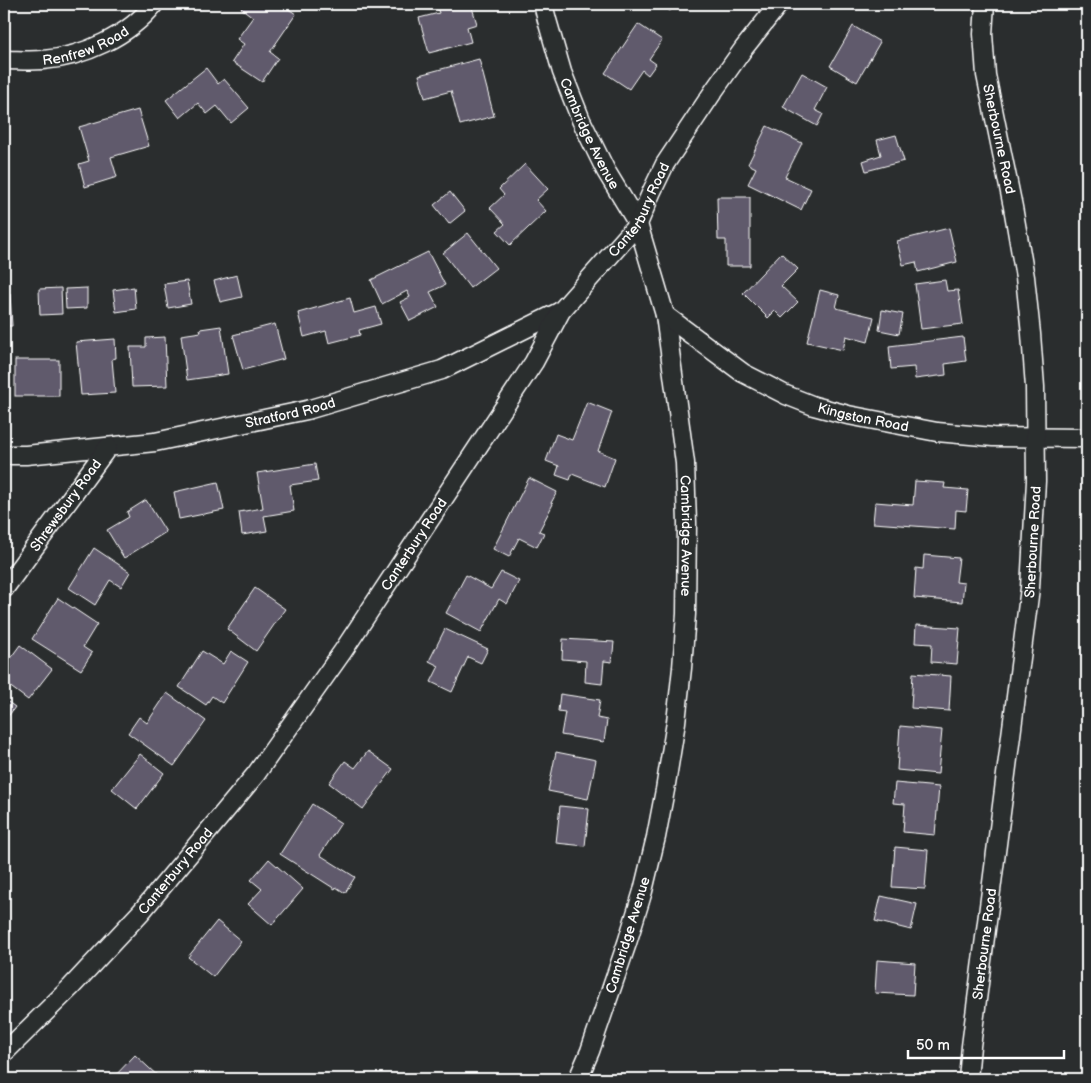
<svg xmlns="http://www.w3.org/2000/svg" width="1091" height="1083" font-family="'Balsamiq Sans',sans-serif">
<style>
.building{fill:#615a6c;stroke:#fff}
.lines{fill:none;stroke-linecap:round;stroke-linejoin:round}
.street-casing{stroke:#fff;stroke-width:21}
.street{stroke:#2a2d2e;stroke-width:18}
.labels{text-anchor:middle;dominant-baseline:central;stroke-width:4;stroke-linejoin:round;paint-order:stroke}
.street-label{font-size:14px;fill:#fff;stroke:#2a2d2e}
</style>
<rect width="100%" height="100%" fill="#2a2d2e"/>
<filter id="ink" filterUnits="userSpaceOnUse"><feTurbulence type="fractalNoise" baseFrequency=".02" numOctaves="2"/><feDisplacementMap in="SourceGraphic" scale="10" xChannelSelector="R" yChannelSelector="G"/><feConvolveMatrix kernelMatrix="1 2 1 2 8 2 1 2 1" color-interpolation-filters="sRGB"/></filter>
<g filter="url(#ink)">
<g class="building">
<polygon points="244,4 281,4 296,14 270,52 278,58 262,82 232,62 244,44 237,39 253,17 241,8"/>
<polygon points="436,4 471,4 477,24 467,27 471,42 429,53 419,18 439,13"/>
<polygon points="660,4 676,4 670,11"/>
<polygon points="638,24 662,40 649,59 656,64 648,75 642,70 629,89 605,73"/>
<polygon points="853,26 880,42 857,82 830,66"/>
<polygon points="479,59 494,116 460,125 451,91 425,98 419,75"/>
<polygon points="206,68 218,84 224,79 249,108 231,123 217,106 207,114 198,103 180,118 166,100"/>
<polygon points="802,73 827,87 815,110 823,114 817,126 783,107"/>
<polygon points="138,110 149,146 111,157 117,177 85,187 79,164 89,161 79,127"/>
<polygon points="767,126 802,143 785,177 811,189 801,210 748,184 756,168 748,164"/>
<polygon points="896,135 904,161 866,171 863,161 881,155 877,140"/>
<polygon points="525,164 548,189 536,200 546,211 510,245 497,231 505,224 490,208 504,195 499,189"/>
<polygon points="450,192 465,211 449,224 434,205"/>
<polygon points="717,197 750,197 750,266 726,266 726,240 718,240"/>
<polygon points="949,228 957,262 918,272 916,262 903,265 897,241"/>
<polygon points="468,233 496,268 470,288 443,253"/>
<polygon points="428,252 445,285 430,292 438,307 410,321 400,302 410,297 407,291 382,304 371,280"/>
<polygon points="781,253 798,269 781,286 798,302 782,318 775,311 768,318 743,293"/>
<polygon points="237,275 242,297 220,302 214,281"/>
<polygon points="945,280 947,291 958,290 963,324 921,329 915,284"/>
<polygon points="187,281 191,304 168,308 164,284"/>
<polygon points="134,287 136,309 116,312 113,290"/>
<polygon points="61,288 62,314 40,315 39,289"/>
<polygon points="87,288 87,308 66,309 65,289"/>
<polygon points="820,290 839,295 836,308 874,317 868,342 846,336 843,350 807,342"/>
<polygon points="10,294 12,326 4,326 4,295"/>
<polygon points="350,298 354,313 376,307 381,324 359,330 360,335 329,343 326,331 304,337 298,313"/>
<polygon points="882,310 903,314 899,334 879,330"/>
<polygon points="275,324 284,359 243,370 233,335"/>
<polygon points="221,326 228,374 187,380 181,335 201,332 200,329"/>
<polygon points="165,337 167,386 132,387 130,347 146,347 146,338"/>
<polygon points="963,337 966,361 945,364 946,375 915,379 914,367 891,369 889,346"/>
<polygon points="115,339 116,358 112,359 115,393 81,395 76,342"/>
<rect x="15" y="360" width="44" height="36"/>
<polygon points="587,402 612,412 598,451 615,458 605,487 572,474 570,480 556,475 559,466 546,461 556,434 572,440"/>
<polygon points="315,464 318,481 290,485 294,511 264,516 267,531 242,535 239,512 263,508 257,473"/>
<polygon points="529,478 557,492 551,503 553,504 539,531 544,533 537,547 519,538 509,557 493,549"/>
<polygon points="915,481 945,483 944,488 968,490 966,511 956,510 955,529 873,523 875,502 913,505"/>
<polygon points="218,482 224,510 179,519 174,492"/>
<polygon points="146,500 166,532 124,558 107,530 129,517 127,512"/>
<polygon points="94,548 130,572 121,587 110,580 95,605 69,588"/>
<polygon points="924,555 959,558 956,582 964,583 962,602 914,598 916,568 923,569"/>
<polygon points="501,572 519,581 507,604 499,599 481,632 446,613 466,575 491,589"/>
<polygon points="255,588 285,609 256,651 227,629"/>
<polygon points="58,598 97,624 83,647 92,653 81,670 32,639"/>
<polygon points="916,625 960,628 957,664 931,662 932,644 915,643"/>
<polygon points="445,629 488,649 481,663 468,657 452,692 431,682 439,666 429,661"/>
<polygon points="563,639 614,642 612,662 604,661 602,684 585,682 586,661 562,659"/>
<polygon points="20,645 52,669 28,700 4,682 4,667"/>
<polygon points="202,651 223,664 231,651 248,662 222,703 212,696 206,705 179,687"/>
<polygon points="913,673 951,676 949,711 911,708"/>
<polygon points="167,693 206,721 174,766 128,733 139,717 147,723"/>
<polygon points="560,694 600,700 597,718 607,720 604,742 561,735 565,712 558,711"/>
<polygon points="4,699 15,707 4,722"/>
<polygon points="900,726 942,730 938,774 897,770"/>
<polygon points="368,751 393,769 363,809 329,783 345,761 355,768"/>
<polygon points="556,752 596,760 588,799 548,791"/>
<polygon points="140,754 164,773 137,809 112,789"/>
<polygon points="895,783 939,787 935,835 903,832 905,804 893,803"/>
<polygon points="312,804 341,823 320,855 355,877 345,893 336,887 335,889 280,854"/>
<polygon points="560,806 589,809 585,846 556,843"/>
<polygon points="895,847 928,850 925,889 892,887"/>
<polygon points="269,859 303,889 272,925 248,904 262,889 251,880"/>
<polygon points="881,896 917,904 911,930 875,921"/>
<polygon points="217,921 241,941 213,977 188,957"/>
<polygon points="877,960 915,963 913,995 875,993"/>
<polygon points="135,1055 161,1079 112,1079"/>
</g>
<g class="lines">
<g class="street-casing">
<g id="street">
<path id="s1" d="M 543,4 L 547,20 L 562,72 L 581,120 L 606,171 L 638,224 L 665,315 L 685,463 L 687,523 L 686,614 L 682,668 L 676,722 L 665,790 L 656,837 L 643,891 L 627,943 L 590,1051 L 578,1079"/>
<path id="s2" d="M 4,60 C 17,60 30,61 43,60 C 83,57 129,36 154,4"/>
<path id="s3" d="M 665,315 L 743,373 L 786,395 L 814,406 L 848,415 L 937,432 L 993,437 L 1087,438"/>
<path id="s4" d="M 4,455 L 26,455 L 155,442 L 307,410 L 442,370 L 561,311"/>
<path id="s5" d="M 4,589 L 108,447"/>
<path id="s6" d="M 4,1053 L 71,987 L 141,912 L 256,774 L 343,651 L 534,362 L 561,311 L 638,224 L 652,191 L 665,164 L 715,89 L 744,48 L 779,4"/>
<path id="s7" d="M 968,1079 L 971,1046 L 1030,588 L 1036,481 L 1035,387 L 1031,334 L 1025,277 L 1013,207 L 986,75 L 983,34 L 985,4"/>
</g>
</g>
<use href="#street" class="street"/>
</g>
</g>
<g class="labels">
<g class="street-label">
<text stroke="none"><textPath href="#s2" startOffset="84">Renfrew Road</textPath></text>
<text stroke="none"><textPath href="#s1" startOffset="138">Cambridge Avenue</textPath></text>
<text transform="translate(999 139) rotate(78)">Sherbourne Road</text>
<text stroke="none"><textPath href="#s6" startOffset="1060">Canterbury Road</textPath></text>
<text stroke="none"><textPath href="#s4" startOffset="290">Stratford Road</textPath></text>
<text stroke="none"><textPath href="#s3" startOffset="226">Kingston Road</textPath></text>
<text stroke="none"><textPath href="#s5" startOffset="104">Shrewsbury Road</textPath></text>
<text stroke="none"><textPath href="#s1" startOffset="558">Cambridge Avenue</textPath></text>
<text stroke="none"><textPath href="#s7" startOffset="541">Sherbourne Road</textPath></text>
<text stroke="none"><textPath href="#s6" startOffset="655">Canterbury Road</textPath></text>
<text stroke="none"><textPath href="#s6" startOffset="250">Canterbury Road</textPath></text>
<text transform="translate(628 935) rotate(-73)">Cambridge Avenue</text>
<text stroke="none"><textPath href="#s7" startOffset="136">Sherbourne Road</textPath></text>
</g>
</g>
<rect width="1091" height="1083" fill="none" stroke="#2a2d2e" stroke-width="20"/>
<rect x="10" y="10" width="1071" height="1063" fill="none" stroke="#fff" stroke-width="2" filter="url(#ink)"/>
<path d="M908 1050v8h156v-8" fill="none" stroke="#ffffff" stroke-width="2.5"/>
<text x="916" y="1050" font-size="15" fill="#ffffff" stroke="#2a2d2e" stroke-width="4" paint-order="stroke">50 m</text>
</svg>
